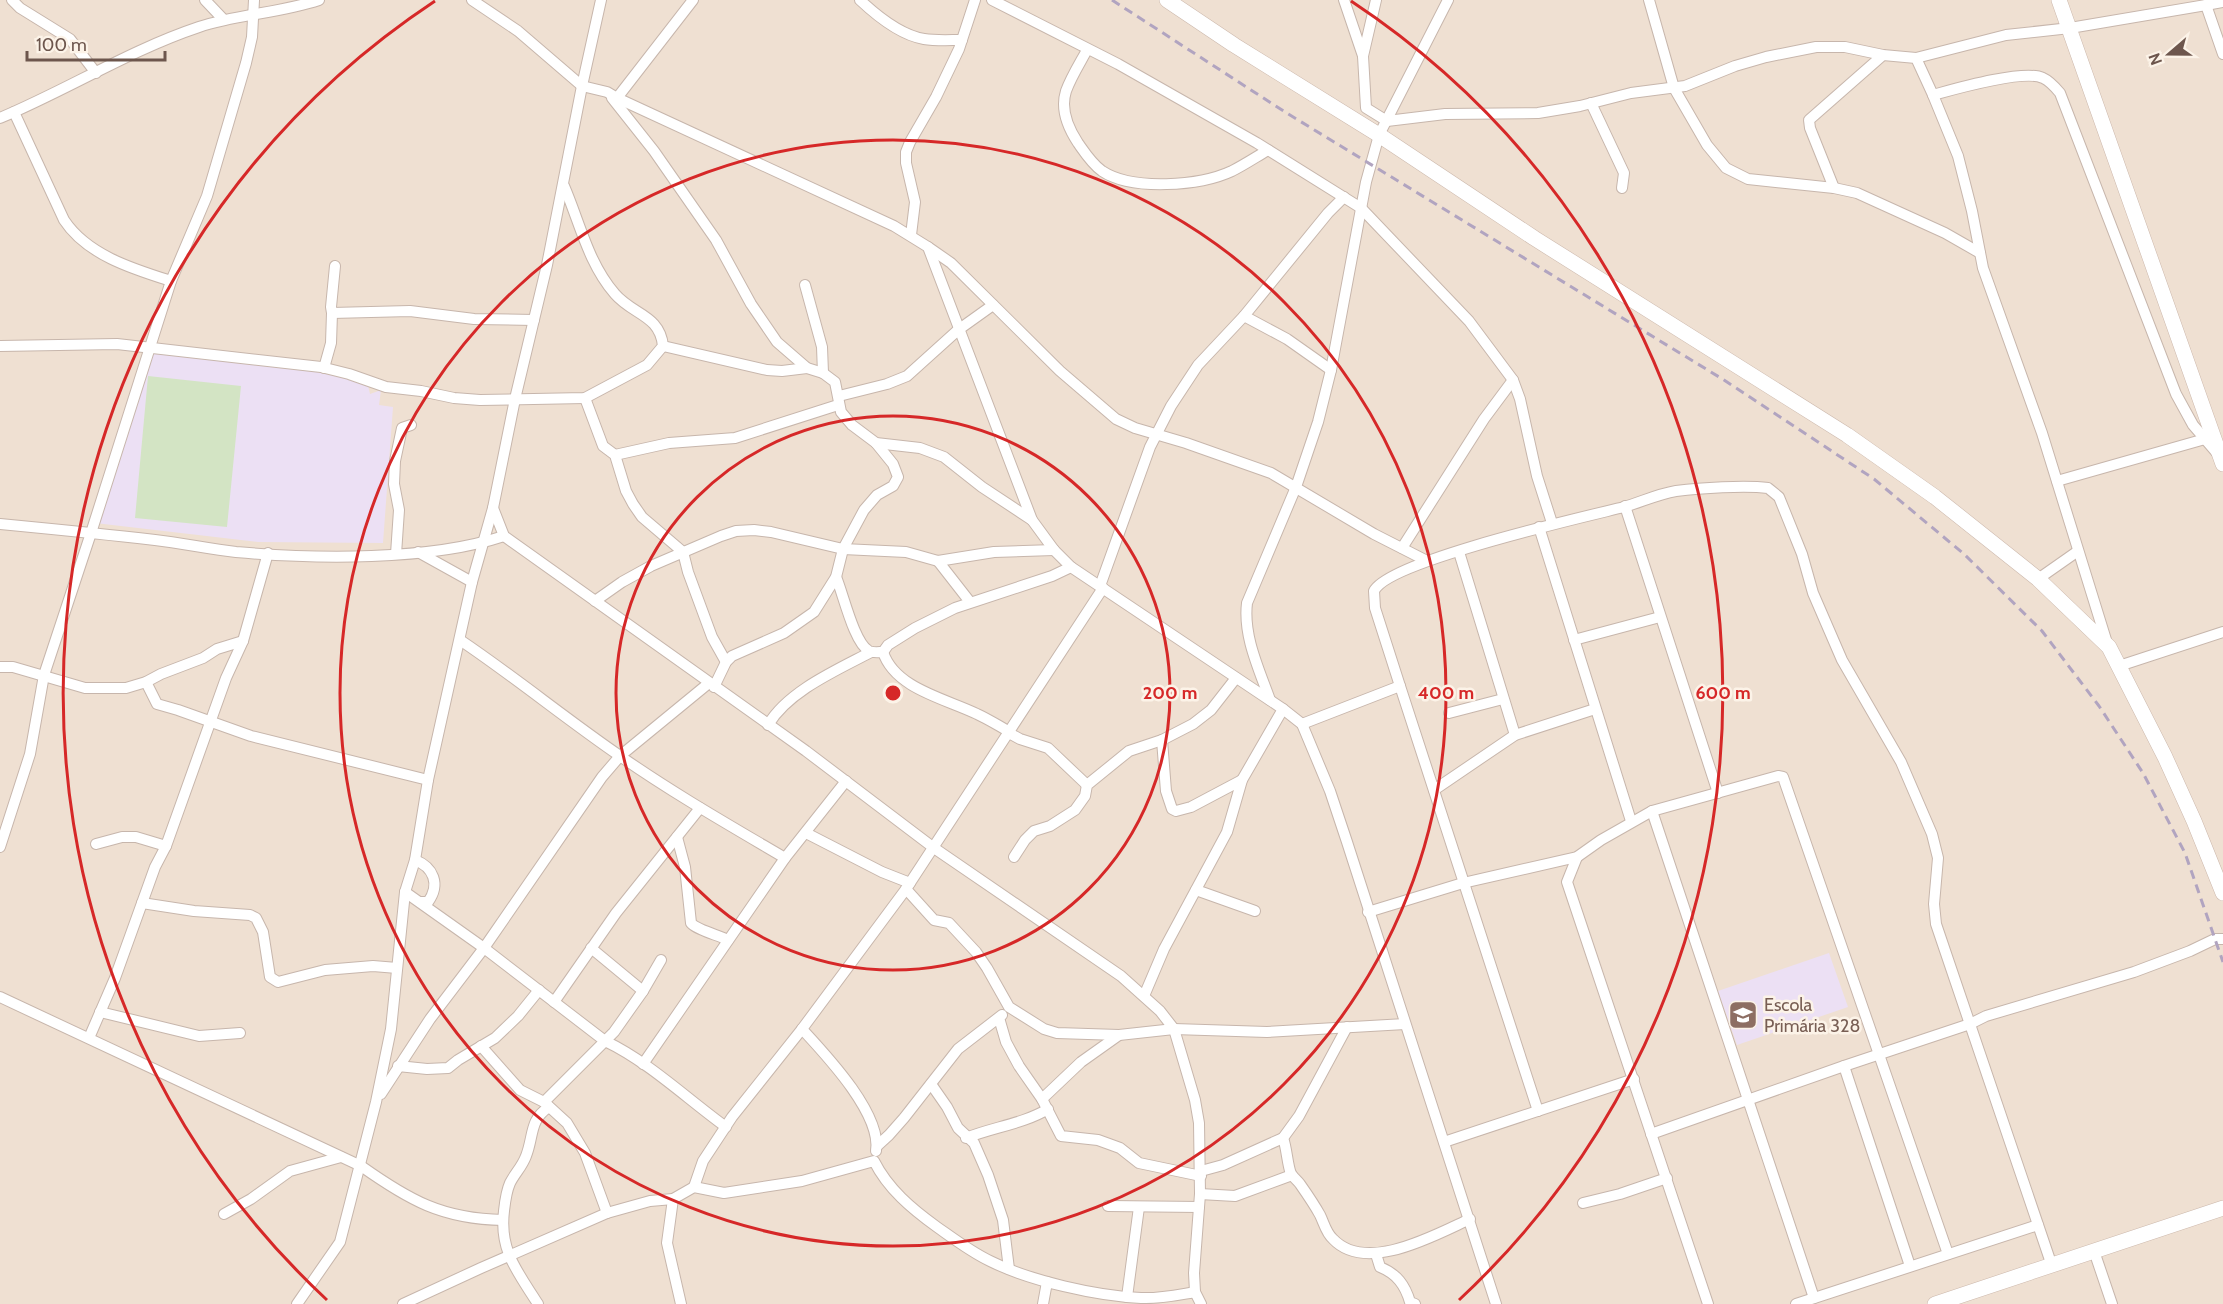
<svg xmlns="http://www.w3.org/2000/svg" width="2223" height="1304" font-family="Cabin,sans-serif">
<style>
.residential{fill:#efe0d2}
.education{fill:#ece0f4}
.green{fill:#d3e4c4}
.lines{fill:none;stroke-linecap:round;stroke-linejoin:round}
.street-casing{stroke:#c7b6ac;stroke-width:12}
.secondary-casing{stroke:#ccb8ac;stroke-width:16}
.street{stroke:#fff;stroke-width:10}
.secondary{stroke:#fff;stroke-width:15}
.rail{stroke:#b1a4c0;stroke-width:3;stroke-dasharray:9 6;stroke-linecap:butt}
.ring{fill:none;stroke:#d62828;stroke-width:3}
.labels{text-anchor:middle;dominant-baseline:central;stroke-width:5;stroke-linejoin:round;paint-order:stroke}
.education-label{font-size:18px;fill:#785e54;stroke:#fcf3e8;text-anchor:start}
.centre{fill:#d62828;stroke:#fcf3e8;stroke-width:3}
.ring-label{font-size:18px;text-anchor:middle;font-weight:bold;fill:#d62828;stroke:#fcf3e8;stroke-width:5;stroke-linejoin:round;paint-order:stroke}
</style>
<rect width="100%" height="100%" fill="#f8efe3"/>
<rect class="residential" x="0" y="0" width="2223" height="1304"/>
<g class="education">
<polygon points="149,347 324,368 367,381 370,394 381,390 379,405 393,407 383,543 258,542 95,523"/>
<polygon points="1829,953 1848,1007 1737,1045 1718,991"/>
</g>
<polygon class="green" points="148,376 241,386 227,527 135,518"/>
<g class="lines">
<g class="street-casing">
<g id="street">
<polyline points="12,0 20,8 70,39 96,73"/>
<polyline points="205,0 224,20"/>
<polyline points="472,0 518,31 582,86 607,92 617,98 894,226 928,247 1032,520 1054,550 1071,567 1283,709 1302,724 1330,791 1347,842 1496,1304"/>
<path d="M 860,0 C 877,16 900,35 924,39 C 936,41 950,40 962,40"/>
<polyline points="992,0 1118,64 1257,143 1361,208 1469,321 1513,380 1520,399 1537,476 1552,523"/>
<polyline points="1344,0 1363,56"/>
<path d="M 1376,0 L 1363,56 L 1366,108 L 1387,121 L 1445,114 L 1538,113 L 1580,106 L 1631,93 L 1685,86 L 1735,66 L 1766,57 L 1816,47 L 1845,47 L 1883,55 L 1916,58 L 1933,95 C 1955,89 2024,69 2043,78 C 2050,81 2055,87 2060,93 L 2176,394 L 2193,425 L 2217,453"/>
<polyline points="1649,0 1674,88 1707,145 1726,168 1748,179 1834,188 1857,193 1945,233 1980,253"/>
<polyline points="2206,5 2223,2"/>
<path d="M 1087,50 C 1080,63 1071,77 1066,91 C 1060,110 1068,128 1078,143 C 1085,153 1092,164 1102,171 C 1132,191 1200,186 1232,171 C 1244,165 1256,157 1268,150"/>
<polyline points="1916,58 2006,35 2070,28 2206,5 2223,54"/>
<polyline points="1933,95 1958,156 1972,211 1983,268 2042,433 2107,643"/>
<polyline points="612,98 654,151 716,240 751,304 777,342 807,368 823,373 835,382 841,412 852,425 876,443 920,448 944,457 982,487 1032,520"/>
<polyline points="617,98 693,0"/>
<polyline points="1591,103 1624,173 1622,188"/>
<path d="M 14,112 L 64,220 C 87,255 133,269 171,281"/>
<path d="M 0,118 C 67,90 130,50 199,27 C 238,14 280,13 319,0"/>
<polyline points="1834,188 1810,128 1809,120 1883,55"/>
<polyline points="911,235 915,202 906,163 906,152 910,142 936,97 959,49 975,0"/>
<polyline points="928,247 951,263 1060,371 1116,419 1135,428 1186,443 1271,473 1374,534 1427,561"/>
<polyline points="335,266 331,307 332,313 410,311 474,319 534,320"/>
<polyline points="805,285 822,347 823,373"/>
<polyline points="1244,316 1287,339 1331,370"/>
<path d="M 0,346 L 117,344 L 321,367 L 349,374 L 386,387 L 421,391 L 454,398 L 480,400 L 585,398 L 647,365 L 663,346 C 660,315 633,315 615,294 C 588,263 580,223 564,186"/>
<polyline points="663,346 767,370 782,371 807,368"/>
<polyline points="324,368 331,343 332,313"/>
<polyline points="839,396 887,384 907,376 958,330 993,305"/>
<polyline points="585,398 603,446 615,455 626,491 633,504 642,517 683,552 688,572 712,637 726,662"/>
<polyline points="615,455 669,443 735,438 838,405"/>
<polyline points="2057,481 2205,439"/>
<polyline points="1625,506 1718,793"/>
<polyline points="493,508 504,536 806,751 934,848 1121,976 1160,1011 1174,1029 1195,1100 1199,1123 1200,1194 1194,1273 1195,1292 1201,1304"/>
<path d="M 0,524 C 52,529 103,534 155,540 C 182,543 209,549 236,552 C 315,559 429,561 504,536"/>
<polyline points="1539,527 1631,821"/>
<polyline points="1402,548 1484,419 1513,380"/>
<polyline points="418,552 472,582"/>
<polyline points="1459,552 1515,735"/>
<polyline points="396,554 399,510 394,484 395,461 402,428 411,425"/>
<polyline points="938,561 970,602"/>
<path d="M 836,577 C 843,593 854,643 869,651 C 873,653 879,652 883,652 C 895,689 947,699 977,714 C 988,719 999,726 1010,732"/>
<polyline points="2038,579 2078,551"/>
<polyline points="1100,586 1150,447 1171,406 1198,365 1244,316 1328,213 1344,197"/>
<polyline points="595,601 622,582 651,566 721,536 736,531 754,530 771,532 843,549 906,552 938,561 994,552 1054,550"/>
<path d="M 460,640 C 515,677 566,719 620,756 C 673,793 729,825 785,858"/>
<polyline points="1574,640 1660,617"/>
<polyline points="883,652 888,645 915,628 955,608 1052,576 1071,567"/>
<polyline points="2119,666 2223,632"/>
<polyline points="0,667 13,667 85,688 126,688 146,682 161,674 203,658 217,649 243,641"/>
<polyline points="146,682 157,704 178,710 251,736 428,780"/>
<polyline points="714,687 726,662 732,656 784,633 814,612 836,577 843,549 864,510 877,495 893,486 898,477 893,464 876,443"/>
<path d="M 1270,700 C 1259,669 1243,636 1247,603 L 1296,487 L 1318,422 L 1331,370 L 1366,182 L 1379,135 L 1448,0"/>
<polyline points="1449,713 1503,699"/>
<polyline points="1302,724 1400,686"/>
<path d="M 768,725 C 788,691 837,670 871,652"/>
<polyline points="1009,733 1020,739 1048,748 1087,785"/>
<polyline points="1162,740 1166,791 1172,809 1176,811 1191,807 1242,780"/>
<polyline points="1434,790 1515,735 1595,709"/>
<polyline points="1652,811 1814,1298"/>
<polyline points="806,833 882,872 910,883"/>
<path d="M 677,837 L 685,867 L 691,923 C 697,930 718,935 728,940"/>
<polyline points="96,844 122,837 136,837 166,846"/>
<polyline points="0,847 30,754 44,675 91,533 171,281 207,196 246,63 252,37 254,0"/>
<polyline points="1014,857 1025,840 1034,831 1050,826 1075,810 1085,796 1087,785 1129,751 1162,740 1193,724 1211,710 1236,678"/>
<polyline points="1577,857 1567,882 1708,1304"/>
<path d="M 415,860 C 433,867 441,884 428,902 L 420,902"/>
<polyline points="906,889 934,920 949,923 976,952 987,968 1009,1007 1044,1029 1057,1033 1119,1035 1174,1029 1267,1032 1405,1024"/>
<polyline points="1196,890 1255,911"/>
<path d="M 405,892 L 484,948 L 605,1041 C 649,1062 686,1098 726,1127"/>
<polyline points="142,903 194,911 250,915 256,918 263,932 270,977 278,982 325,970 373,966 397,968"/>
<polyline points="1368,912 1463,883 1577,857 1601,840 1652,811 1778,776 1783,777 1948,1254"/>
<polyline points="591,948 643,991"/>
<polyline points="1144,996 1164,949 1227,832 1242,780 1283,709"/>
<path d="M 0,997 L 361,1166 C 409,1200 442,1219 503,1220"/>
<polyline points="554,1002 616,913 700,808"/>
<polyline points="100,1012 199,1036 240,1033"/>
<polyline points="999,1018 1006,1042 1019,1066 1042,1099 1061,1136 1098,1140 1120,1148 1139,1163 1201,1176"/>
<path d="M 802,1029 C 826,1055 882,1114 876,1151"/>
<polyline points="89,1038 115,978 155,867 166,846 226,678 243,641 268,553"/>
<polyline points="481,1046 520,1090 544,1102 567,1123 585,1153 607,1213"/>
<polyline points="643,1064 785,858 846,781"/>
<polyline points="398,1066 427,1069 448,1068 458,1060 495,1038 518,1016 539,990"/>
<polyline points="1844,1066 1910,1266"/>
<polyline points="931,1084 947,1107 958,1128 974,1143 988,1175 1003,1220 1009,1269"/>
<polyline points="381,1094 430,1019 484,948 602,777 620,756 709,683"/>
<polyline points="1042,1099 1081,1062 1119,1035"/>
<polyline points="544,1102 614,1032 643,991 661,960"/>
<path d="M 1538,1111 L 1400,686 L 1375,608 L 1374,591 C 1388,561 1584,517 1624,507 C 1641,502 1658,494 1676,491 C 1700,488 1745,485 1768,488 L 1779,497 L 1802,554 L 1813,593 L 1842,660 L 1901,762 L 1932,834 L 1938,858 L 1934,904 L 1936,924 L 2052,1266"/>
<polyline points="1651,1134 1844,1066 1970,1024 1986,1016 2134,972 2190,951 2215,939 2223,939"/>
<path d="M 966,1138 C 993,1127 1023,1124 1048,1109"/>
<path d="M 1283,1138 C 1287,1149 1287,1163 1291,1174 C 1293,1177 1298,1181 1300,1184 C 1307,1194 1314,1204 1320,1215 C 1324,1223 1326,1233 1333,1239 C 1366,1274 1435,1235 1470,1219"/>
<polyline points="1444,1142 1634,1079"/>
<polyline points="877,1146 889,1135 904,1118 958,1049 1002,1015"/>
<polyline points="1201,1171 1223,1165 1283,1138 1299,1116 1347,1027"/>
<polyline points="694,1187 703,1161 732,1117 802,1029 906,889 1103,588"/>
<polyline points="1200,1194 1235,1196 1292,1175"/>
<polyline points="673,1199 667,1243 681,1304"/>
<polyline points="1583,1203 1620,1194 1667,1178"/>
<polyline points="1108,1206 1199,1207"/>
<polyline points="224,1214 251,1199 290,1171 341,1157"/>
<polyline points="2094,1251 2112,1304"/>
<path d="M 1376,1254 L 1380,1267 C 1397,1274 1405,1285 1410,1302 L 1415,1304"/>
<polyline points="1127,1297 1139,1207"/>
<polyline points="297,1304 340,1242 376,1102 391,1029 405,892 415,860 428,780 472,582 493,508 515,399 547,265 582,86 601,0"/>
<path d="M 403,1304 L 481,1268 L 607,1213 L 650,1201 L 673,1199 L 694,1187 L 724,1193 L 802,1181 L 874,1161 C 888,1189 912,1209 937,1227 C 954,1239 971,1252 990,1261 C 1030,1281 1097,1296 1141,1298 C 1159,1299 1177,1295 1195,1292"/>
<path d="M 538,1304 C 518,1272 499,1251 504,1211 C 505,1202 506,1192 510,1183 C 515,1173 522,1167 526,1156 C 534,1136 529,1120 549,1107"/>
<polyline points="1043,1304 1047,1282"/>
<polyline points="1796,1304 2038,1225"/>
</g>
</g>
<g class="secondary-casing">
<g id="secondary">
<polyline points="1167,0 1234,45 1379,135 1534,238 1847,435 1935,497 2038,579 2109,647 2165,757 2194,821 2223,893"/>
<polyline points="2059,0 2223,464"/>
<polyline points="1935,1304 2223,1208"/>
</g>
</g>
<use href="#street" class="street"/>
<use href="#secondary" class="secondary"/>
<polyline class="rail" points="1112,0 1285,112 1724,380 1874,479 1964,554 2042,631 2099,706 2143,773 2185,853 2223,962"/>
</g>
<g class="ring">
<circle cx="893" cy="693" r="277"/>
<circle cx="893" cy="693" r="553"/>
<path d="M327 1300A830 830 0 0 1 435 1M1351 1A830 830 0 0 1 1459 1300"/>
</g>
<defs>
<g id="school-square" transform="scale(1.5)"><rect x="-9" y="-9" width="18" height="18" rx="4" fill="#8d6e63" stroke="#fcf3e8"/><path d="M0-5L7-2L0 1L-7-2ZM-4 1L0 2.5L4 1V4Q0 6-4 4Z" fill="#fff"/></g>
</defs>
<g fill-rule="evenodd">
<use href="#school-square" x="1743" y="1015"/>
</g>
<g class="labels">
<g class="education-label">
<text x="1764" y="1005">Escola<tspan x="1764" dy="21">Primária 328</tspan></text>
</g>
</g>
<circle cx="893" cy="693" r="9" class="centre"/>
<g class="ring-label">
<text x="1170" y="699">200 m</text>
<text x="1446" y="699">400 m</text>
<text x="1723" y="699">600 m</text>
</g>
<g transform="translate(2169 54) rotate(250)" stroke="#fcf3e8" stroke-width="4.5" paint-order="stroke">
<path d="M0-4.5L10 22L0 15L-10 22Z" fill="#6d564d"/>
<text y="-9" font-size="16" font-weight="bold" text-anchor="middle" fill="#6d564d">N</text>
</g>
<path d="M27 51v9h138v-9" fill="none" stroke="#6d564d" stroke-width="3"/>
<text x="36" y="51" font-size="18" fill="#6d564d" stroke="#fcf3e8" stroke-width="4.5" paint-order="stroke">100 m</text>
</svg>
